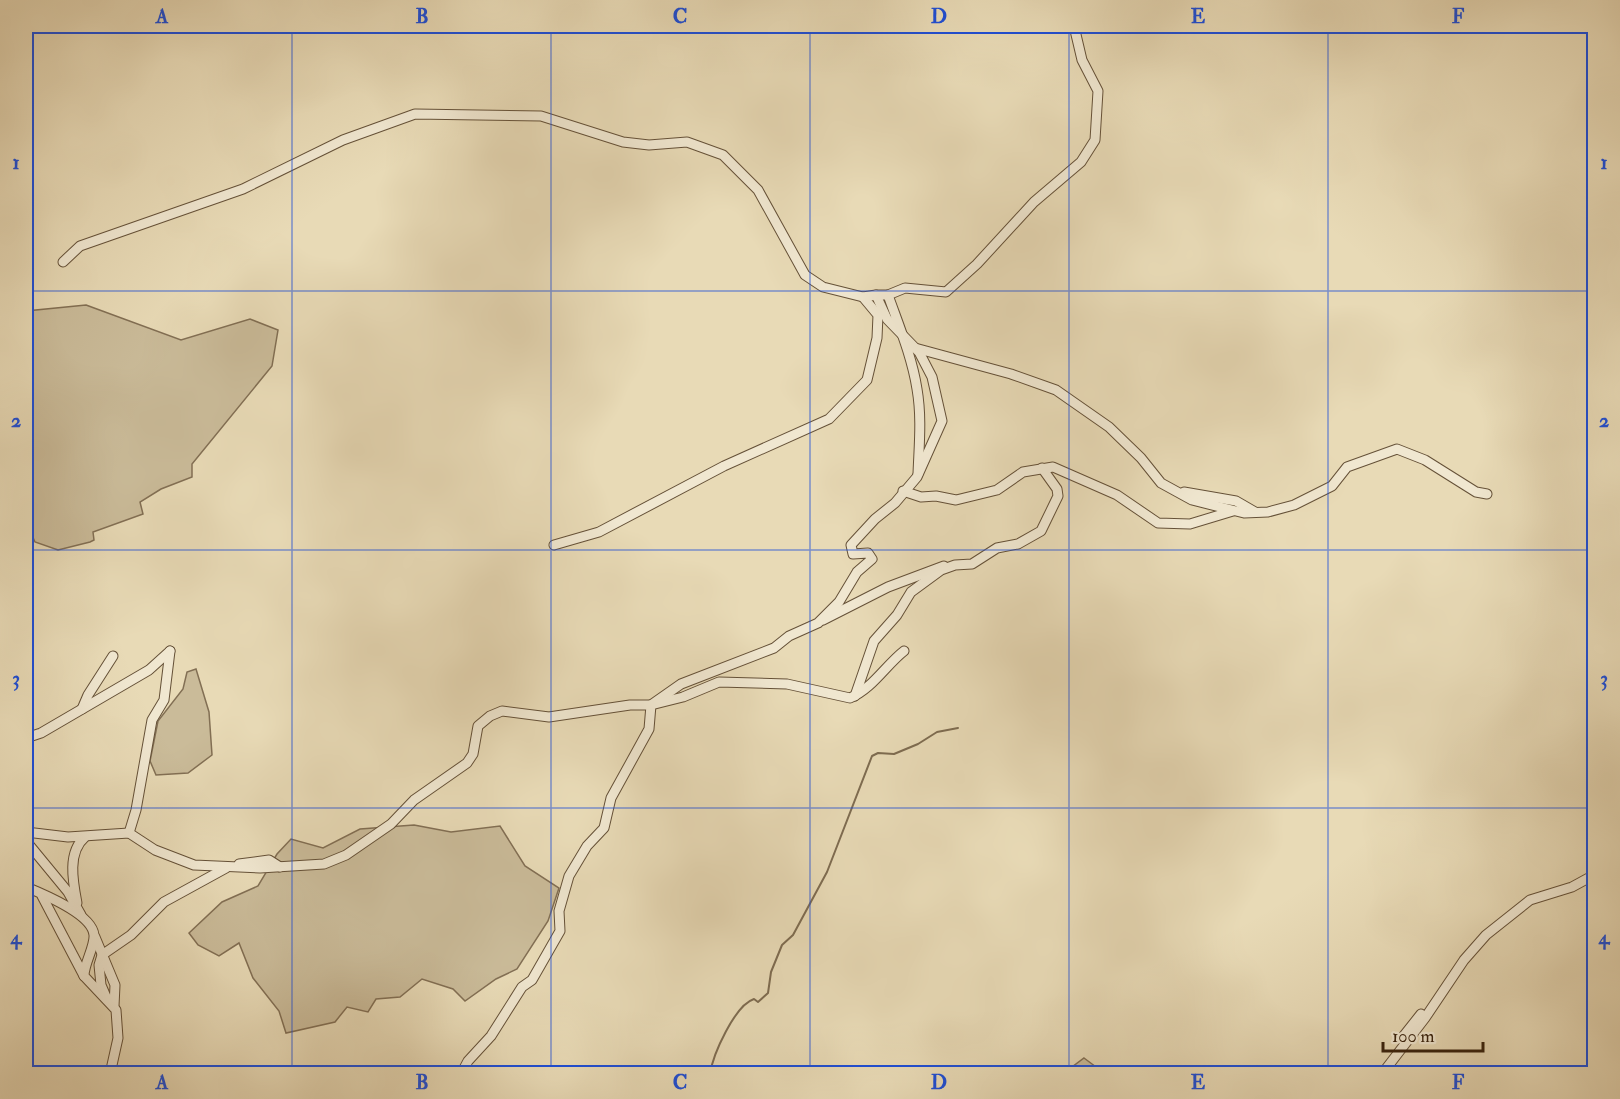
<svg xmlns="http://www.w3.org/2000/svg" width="1620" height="1099" font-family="'IM FELL Double Pica',serif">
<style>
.green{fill:#cabb99;stroke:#826f54;stroke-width:1.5}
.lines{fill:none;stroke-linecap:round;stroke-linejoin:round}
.stream{stroke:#7e6c51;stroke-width:2}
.minor-casing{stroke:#655138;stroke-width:11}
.minor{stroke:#f0e7d0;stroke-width:9}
.grid{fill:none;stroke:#1d4ed8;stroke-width:1.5;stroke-opacity:0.55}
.neatline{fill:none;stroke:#1d4ed8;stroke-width:2}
.grid-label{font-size:20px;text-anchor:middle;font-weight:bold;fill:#1d4ed8}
</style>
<rect width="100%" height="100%" fill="#e8dab6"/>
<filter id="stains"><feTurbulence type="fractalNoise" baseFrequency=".00333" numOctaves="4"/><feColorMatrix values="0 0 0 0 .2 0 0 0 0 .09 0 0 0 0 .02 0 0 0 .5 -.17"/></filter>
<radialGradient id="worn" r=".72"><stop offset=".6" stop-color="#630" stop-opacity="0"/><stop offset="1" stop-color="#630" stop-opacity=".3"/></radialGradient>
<g class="green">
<polygon points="86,305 181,340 250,319 278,330 272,366 192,464 192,477 161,489 140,502 143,514 93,532 94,540 90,542 58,550 35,542 26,522 26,311"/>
<polygon points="196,669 209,712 212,755 188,773 156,775 150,761 158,721 183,689 187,672"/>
<polygon points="414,825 451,832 500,826 525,866 559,888 548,921 517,969 496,979 465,1001 453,989 422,979 400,997 376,999 368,1012 347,1007 335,1022 286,1033 279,1011 253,978 239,943 219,956 198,945 189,933 222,902 258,886 277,854 291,839 323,848 360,829"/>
<polygon points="1084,1058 1104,1073 1064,1073"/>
</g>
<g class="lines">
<path class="stream" d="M 710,1074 C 713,1054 735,1005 754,999 L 758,1002 L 768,993 L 771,972 L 782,945 L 793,935 L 827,872 L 872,756 L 878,753 L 894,754 L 918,744 L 937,732 L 958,728"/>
<g class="minor-casing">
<g id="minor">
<polyline points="63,262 80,246 243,189 343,140 415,114 541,116 623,142 649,145 687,142 723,155 758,190 805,275 823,287 863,297 876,295 887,319 919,352 932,377 942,421 917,477 895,503 875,519 851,545 853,554 868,553 872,559 857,572 839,602 818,623 789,636 774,648 681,684 651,705 649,729 611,798 604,828 587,846 569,876 559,911 560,931 532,980 522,987 491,1036 468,1061 461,1074"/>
<polyline points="876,295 888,295 905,288 946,292 977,264 1034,202 1081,162 1095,140 1098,91 1082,60 1074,26"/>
<path d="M 888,295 C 899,326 912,357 917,389 C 922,418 919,446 918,474"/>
<polyline points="915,348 1011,374 1056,390 1109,427 1141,458 1161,483 1192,500 1244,513 1268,512 1294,505 1332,486 1347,467 1397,449 1425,460 1476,492 1487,494"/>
<polyline points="903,491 921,497 936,496 956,500 997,490 1023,472 1053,467 1117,495 1158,523 1190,524 1233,511"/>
<polyline points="1184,492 1236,501 1255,512"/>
<polyline points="554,545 599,532 724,466 829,419 867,380 877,338 878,315 863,297"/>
<polyline points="823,620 888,587 944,566"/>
<polyline points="855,696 874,641 897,615 911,592 941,570 955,565 972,564 997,548 1018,544 1041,531 1058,496 1057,489 1042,468"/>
<polyline points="82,709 88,695 113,656"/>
<polyline points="26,738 41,733 149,670 170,651"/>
<path d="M 26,832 L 68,837 L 129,833 L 155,850 L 194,865 L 260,868 L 324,864 L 346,855 L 391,824 L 414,800 L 467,763 L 473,754 L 478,726 L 490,716 L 502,711 L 549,717 L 630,705 L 651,705 L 683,697 L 719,682 L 787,684 L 850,698 C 872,689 886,665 904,651"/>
<polyline points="129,833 136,810 152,720 164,700 170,651"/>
<polyline points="26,841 68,892 81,915"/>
<polyline points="239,864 269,860 280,867"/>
<path d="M 26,887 C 43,894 92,914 94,935 C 95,947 84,963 84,976 L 116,1010 L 118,1038 L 110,1074"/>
<polyline points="42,896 84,976"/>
<path d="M 77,903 C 73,882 67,852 85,837"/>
<polyline points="95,937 115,985 114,1006"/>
<polyline points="107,999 101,985 99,965 102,955 131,935 164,902 226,868"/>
<polyline points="1402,1038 1421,1014"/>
<polyline points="1382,1074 1425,1018 1464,960 1486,935 1530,900 1572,887 1594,875"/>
</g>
</g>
<use href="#minor" class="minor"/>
</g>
<path class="grid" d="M 292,26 L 292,1074M 551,26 L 551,1074M 810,26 L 810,1074M 1069,26 L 1069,1074M 1328,26 L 1328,1074M 26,291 L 1594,291M 26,550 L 1594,550M 26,808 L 1594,808"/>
<rect width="1620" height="1099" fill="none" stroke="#e8dab6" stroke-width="66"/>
<path d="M1383 1042v9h100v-9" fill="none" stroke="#39230e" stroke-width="3"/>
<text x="1392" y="1042" font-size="18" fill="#39230e" stroke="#f0e7d0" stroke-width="4.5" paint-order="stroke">100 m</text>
<rect x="33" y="33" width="1554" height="1033" class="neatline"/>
<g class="grid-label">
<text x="162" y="23">A</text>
<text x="422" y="23">B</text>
<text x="680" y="23">C</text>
<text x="939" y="23">D</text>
<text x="1198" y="23">E</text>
<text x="1458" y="23">F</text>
<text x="16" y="169">1</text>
<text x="1604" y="169">1</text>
<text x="16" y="427">2</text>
<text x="1604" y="427">2</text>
<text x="16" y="685">3</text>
<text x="1604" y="685">3</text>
<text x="16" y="944">4</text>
<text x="1604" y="944">4</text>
<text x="162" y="1089">A</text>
<text x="422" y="1089">B</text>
<text x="680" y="1089">C</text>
<text x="939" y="1089">D</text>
<text x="1198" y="1089">E</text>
<text x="1458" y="1089">F</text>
</g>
<rect width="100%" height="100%" filter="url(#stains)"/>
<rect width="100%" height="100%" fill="url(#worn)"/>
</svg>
